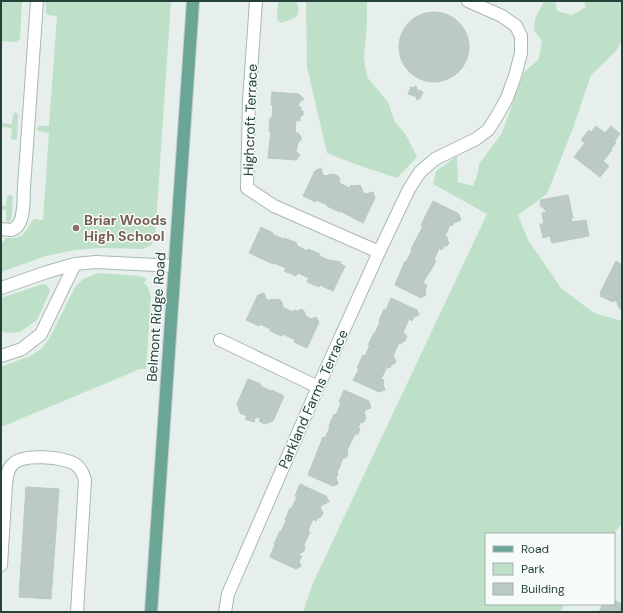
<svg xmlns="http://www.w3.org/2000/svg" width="623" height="613" font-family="'DM Sans',sans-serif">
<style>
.green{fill:#bfe0c8}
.building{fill:#bbcac4;stroke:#b8c9c2}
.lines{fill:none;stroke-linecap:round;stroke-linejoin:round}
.minor-casing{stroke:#a8b8b2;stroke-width:14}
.major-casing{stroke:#c2cac8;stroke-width:14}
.minor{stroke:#fff;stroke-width:12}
.major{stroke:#6aa596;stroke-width:12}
.education-dot{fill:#8d6e63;stroke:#f7fbf9;stroke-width:1.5}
.labels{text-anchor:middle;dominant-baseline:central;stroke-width:3;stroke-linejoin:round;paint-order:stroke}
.street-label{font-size:14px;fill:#24423a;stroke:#f7fbf9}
.education-label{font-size:14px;font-weight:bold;fill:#785e54;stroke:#f7fbf9;text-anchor:start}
</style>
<rect width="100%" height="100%" fill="#e6efeb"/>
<g class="green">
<polygon points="1,1 22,1 20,39 16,42 1,41"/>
<path d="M 46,1 L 171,1 L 155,238 L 151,245 L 143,249 L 99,248 L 75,250 L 46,256 L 1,272 L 1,242 L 4,242 L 5,238 C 26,239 23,233 34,219 L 43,220 L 49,133 L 39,131 L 37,130 L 39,126 L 49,126 L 57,16 L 48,15 L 46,13 Z"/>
<polygon points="280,1 296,1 299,10 296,17 290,20 281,23 277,19 278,3"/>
<polygon points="306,1 367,1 367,23 364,58 367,77 388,102 395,122 406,135 417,157 397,178 349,162 327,153 307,67"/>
<polygon points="544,1 555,1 557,11 572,15 586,7 584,1 622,1 622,40 616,51 591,75 573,128 547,194 518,215 528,240 561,288 594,313 622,321 622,523 614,534 486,534 486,604 565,604 560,612 303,612 313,583 487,214 433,184 436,171 457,156 458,182 473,186 477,176 479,164 502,133 524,72 539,59 542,41 534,30 535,19"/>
<polygon points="16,112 18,115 17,139 14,140 11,138 12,128 1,127 1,123 12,124 13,115 14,113"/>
<polygon points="10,195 12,195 13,199 11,221 8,222 6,220 6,210 1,210 1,206 6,206 7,197"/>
<polygon points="98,273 140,276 147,279 144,283 148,287 151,297 146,369 140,369 1,427 1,367 32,355 41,349 49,339 75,287 83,279"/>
<path d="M 43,284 C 48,285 49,287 50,291 L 37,320 L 20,332 L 7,333 L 1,331 L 1,298 Z"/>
</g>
<g class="building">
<circle cx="434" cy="47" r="35"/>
<polygon points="415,86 417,87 416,89 423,92 420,99 419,99 418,100 416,99 417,97 408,94 411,87 414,88"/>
<polygon points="272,92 299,94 304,99 299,103 298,107 301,107 301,110 303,111 303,115 300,117 300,121 296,120 295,133 298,133 301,137 301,140 298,143 296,151 300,155 296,160 268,158 271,131 269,131 270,118 272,118 273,105 271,105"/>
<polygon points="596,126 605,133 611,126 620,134 614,142 616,143 611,149 612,150 603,161 609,166 600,177 574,157 585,143 581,140 589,130 591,132"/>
<polygon points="321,168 323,175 327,176 328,175 334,174 338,176 340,180 339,183 350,188 351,185 354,186 358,185 361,186 362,190 363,190 362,192 366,194 373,192 375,198 363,223 340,211 339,212 327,206 327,205 316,200 316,202 303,196 315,171"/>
<polygon points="568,195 573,218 571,218 572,222 586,220 589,236 552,243 550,236 543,238 540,224 544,224 542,213 546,212 545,209 544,210 544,207 541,207 540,200"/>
<polygon points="433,201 459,214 461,220 454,223 452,226 450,225 445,236 448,238 447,240 449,242 447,246 444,246 442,250 439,248 434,260 436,261 430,272 429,272 423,283 427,285 425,290 426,295 421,298 395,285 405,261 406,262 412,250 411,249 423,226 421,225"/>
<polygon points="261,227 273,233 272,234 283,239 284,238 297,243 296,245 307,251 308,249 320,254 319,256 331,261 331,260 337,262 337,261 341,262 340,264 345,266 333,291 320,285 319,287 307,282 309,278 298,273 296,276 284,271 286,268 274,263 273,264 249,253"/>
<polygon points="616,261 622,265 622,309 619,308 617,302 614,300 613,302 600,296 601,294 600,293"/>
<polygon points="264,293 266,299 270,301 271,299 274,300 278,299 281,301 283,305 282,307 293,312 294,310 298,311 301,309 304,311 306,316 311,319 316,317 319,322 307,348 294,342 295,340 283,334 282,336 270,331 271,329 259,324 259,326 246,320 258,295"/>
<polygon points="391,298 417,310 419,315 414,317 412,321 409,319 403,333 405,334 407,337 405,341 402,342 401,344 399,343 393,356 395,357 394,358 396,361 394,364 391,365 390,368 387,367 381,379 384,380 383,384 385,390 379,392 353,380 359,369 357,368 363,355 365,356 370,345 368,345 374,333 375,333 380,322 379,321 384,309 386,310"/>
<polygon points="248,379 261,384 260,386 271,391 272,390 284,396 273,421 265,424 259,421 261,417 255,418 254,422 245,419 247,416 240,413 237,404"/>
<polygon points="344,390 369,401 371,408 365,410 364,413 366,417 364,422 360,423 359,426 358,426 360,430 358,434 355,434 347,450 348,454 346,458 343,458 337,473 338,474 336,478 338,484 333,486 308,475 323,437 325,438 330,427 329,426 334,414 336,415 341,403 339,402"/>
<polygon points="300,484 326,496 329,502 322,505 320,508 321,509 323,513 321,517 318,518 316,521 313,519 308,531 310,532 304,545 305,549 303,552 300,553 299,555 302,556 299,561 301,566 296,569 270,557 275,545 274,544 280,531 281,532 286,521 285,520 290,508 291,509 297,497 295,496"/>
<polygon points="26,487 59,489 51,599 19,597"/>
<polygon points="614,600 622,604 622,612 599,612 603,604 606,604 610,606 611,604 614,604"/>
</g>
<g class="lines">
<g class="minor-casing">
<g id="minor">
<polyline points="256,1 249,101 247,188 274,206 379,252"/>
<path d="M 1,229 C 4,229 8,230 11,230 C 26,227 23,198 24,187 L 37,1"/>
<polyline points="1,288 47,272 75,264 96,262 175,266"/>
<polyline points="220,340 318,387"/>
<polyline points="1,356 22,349 41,334 75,264"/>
<path d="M 1,565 L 6,484 C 7,477 7,469 13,464 C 23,453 63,457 75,464 C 81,468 83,473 85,480 L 77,612"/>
<polyline points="225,612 228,594 318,387 379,252 409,189 420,172 435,159 476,139 488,130 497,116 507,98 515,76 521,53 521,36 516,26 502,16 468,1"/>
</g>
</g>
<g class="major-casing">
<polyline id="major" points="151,612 193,1"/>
</g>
<use href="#minor" class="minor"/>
<use href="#major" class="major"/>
</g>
<circle class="education-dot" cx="76" cy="228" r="4"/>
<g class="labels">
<g class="street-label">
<text transform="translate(250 120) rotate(-88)">Highcroft Terrace</text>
<text transform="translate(156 317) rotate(-86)">Belmont Ridge Road</text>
<text transform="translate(313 399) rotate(-66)">Parkland Farms Terrace</text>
</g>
<g class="education-label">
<text x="84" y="220">Briar Woods<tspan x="84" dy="16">High School</tspan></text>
</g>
</g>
<rect width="623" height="613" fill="none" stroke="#24423a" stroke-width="4"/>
<rect x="485" y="533" width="130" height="72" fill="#f7fbf9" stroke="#a3b1ad"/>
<rect x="493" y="546" width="20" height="6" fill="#6aa596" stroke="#a3b1ad"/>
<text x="521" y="553" font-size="12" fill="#24423a">Road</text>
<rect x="493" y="563" width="20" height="12" fill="#bfe0c8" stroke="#a3b1ad"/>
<text x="521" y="573" font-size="12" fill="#24423a">Park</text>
<rect x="493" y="583" width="20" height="12" fill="#bbcac4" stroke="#a3b1ad"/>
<text x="521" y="593" font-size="12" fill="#24423a">Building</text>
</svg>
